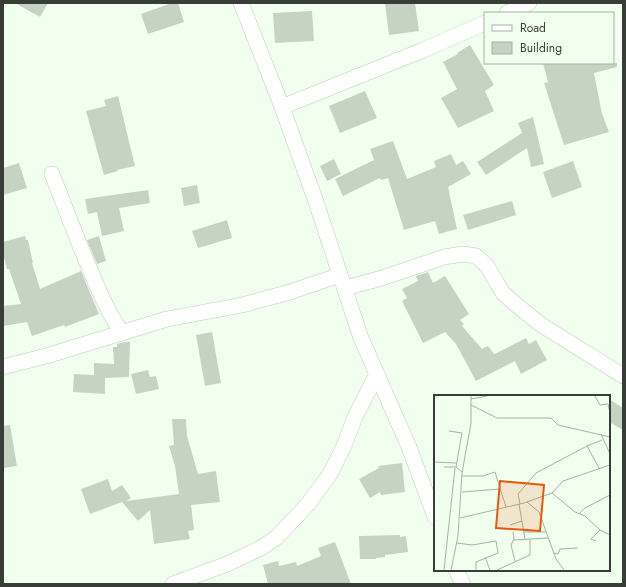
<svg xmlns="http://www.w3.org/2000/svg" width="626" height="587" font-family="Jost,sans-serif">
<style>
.building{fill:#c6d3c3}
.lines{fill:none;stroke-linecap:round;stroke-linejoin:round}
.minor-casing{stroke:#bdcaba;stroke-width:16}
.minor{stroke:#fff;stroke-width:15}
.inset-road{fill:none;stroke:#a7b1a5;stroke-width:1}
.view{fill:#e8590c;fill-opacity:0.15;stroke:#e8590c;stroke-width:2}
.inset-edge{fill:none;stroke:#383d37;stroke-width:2}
</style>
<rect width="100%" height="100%" fill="#f1ffee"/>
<g class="building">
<polygon points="15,3 48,3 40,17"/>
<polygon points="172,3 178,3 184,22 148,34 141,14"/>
<polygon points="385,3 415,3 419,31 389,35"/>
<polygon points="312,11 314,41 275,43 273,13"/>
<polygon points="470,45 494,85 485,91 494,111 458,128 441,98 457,89 443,62 458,54 457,53"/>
<polygon points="543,63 617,63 617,67 594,73 602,114 609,132 564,145 544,83 548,82"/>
<polygon points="365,91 377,118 340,133 329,106"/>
<polygon points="118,96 135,166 117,170 118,171 104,175 86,111 106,106 104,100"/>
<polygon points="533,117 544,164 531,167 527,148 486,175 477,162 522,133 518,123"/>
<polygon points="393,141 407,179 436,167 434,161 451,154 456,165 463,161 471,174 448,187 457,229 439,234 435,221 404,230 388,178 381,180 380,178 343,196 335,179 374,160 370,149"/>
<polygon points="334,159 341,174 327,181 320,166"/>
<polygon points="573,161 582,187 552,198 543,172"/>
<polygon points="19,163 27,188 3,195 3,168"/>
<polygon points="197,185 200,203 184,206 181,188"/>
<polygon points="148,190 150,203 119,208 124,231 102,236 97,212 88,214 85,199"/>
<polygon points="512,201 516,215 468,230 463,215"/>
<polygon points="227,220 232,238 198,248 192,231"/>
<polygon points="25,236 26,240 28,240 33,263 32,263 40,289 81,271 99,314 65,327 64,325 32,336 27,322 3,326 3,306 21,304 9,269 7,269 3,253 3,242"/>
<polygon points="99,236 106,261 97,264 87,240"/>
<polygon points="428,272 433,283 445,276 469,314 460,320 464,324 462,326 482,349 488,346 494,354 495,354 526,338 529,344 536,340 547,360 521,374 515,361 476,381 456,344 445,332 423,343 402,301 407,298 402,289 418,281 416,276"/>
<polygon points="212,332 221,383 205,386 196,335"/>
<polygon points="124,342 130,342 129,377 105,378 105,394 73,392 74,374 94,375 94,363 114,364 113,347 117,347 117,344"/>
<polygon points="148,370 150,377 156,376 159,389 136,394 131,374"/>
<polygon points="609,399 623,408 623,430 609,422"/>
<polygon points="172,419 186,419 187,436 198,474 216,471 220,502 191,505 194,530 188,531 190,539 154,544 150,510 138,521 122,502 90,514 81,489 108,479 112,491 122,485 131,498 126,501 179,494 175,466 169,446 174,445"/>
<polygon points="10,425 17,466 3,468 3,426"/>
<polygon points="402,463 405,492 381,495 380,492 370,498 359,479 379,468 378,466"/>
<polygon points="400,535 400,537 406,536 408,552 385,555 385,557 376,558 376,559 360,559 359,536"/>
<polygon points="335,542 351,584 268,584 263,565 278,561 279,566 296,562 297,566 321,556 318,548"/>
</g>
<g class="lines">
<g class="minor-casing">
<g id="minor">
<polyline points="241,3 282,107 315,199 361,338 409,447 435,517"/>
<polyline points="507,13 529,3"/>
<polyline points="282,107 423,50 485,23"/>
<path d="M 52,174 C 65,207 77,240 91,272 C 100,293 109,314 122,333"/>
<polyline points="345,288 382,278 444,257 463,254 476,256 487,266 503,293 514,303 540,324 623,376"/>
<polyline points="3,367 46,356 167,319 242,305 290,292 340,275"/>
<polyline points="456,570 463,584"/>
<polyline points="173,584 227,564 261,548 276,538 308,504 330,474 344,446 355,417 377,374"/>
</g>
</g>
<use href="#minor" class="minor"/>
</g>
<g transform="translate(434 395)">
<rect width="176" height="176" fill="#f1ffee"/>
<path class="inset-road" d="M 161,1 L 166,10 L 174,9 L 176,18M 37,4 L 53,1M 37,10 L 63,23 L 117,23 L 124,30 L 176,42M 15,36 L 28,38 L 22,72M 167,39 L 176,59M 0,67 L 22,68M 10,72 L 22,72 L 28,77M 165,73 L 153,51 L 168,45M 28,81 L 49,81 L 61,77 L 72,112M 28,97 L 66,94M 118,98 L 129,86 L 176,70M 93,107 L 105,117 L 122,164 L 130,175M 85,109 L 91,144M 86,109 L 84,99 L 102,78 L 153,51M 145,119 L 151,113 L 176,100M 26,123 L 90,108 L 118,98 L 141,117 L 151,121 L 166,135 L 176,140M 76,130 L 88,126M 79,137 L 80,144 L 77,150 L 81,166M 90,137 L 112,137M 80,145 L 114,143M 162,146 L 157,144 L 166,135M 23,148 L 38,150 L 62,146 L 64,158 L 42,167 L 42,175M 120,158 L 124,159 L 126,154 L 144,153M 51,162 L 56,175M 10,175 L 21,73M 17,175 L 24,141 L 28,78 L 37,28 L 37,1M 63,175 L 96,160 L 96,144"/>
<path class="view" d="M 66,86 L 110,90 L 106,136 L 62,133 Z"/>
<rect width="176" height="176" class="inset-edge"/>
</g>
<rect width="626" height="587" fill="none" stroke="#383d37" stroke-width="8"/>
<rect x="484" y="12" width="130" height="52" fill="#f1ffee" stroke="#a7b1a5"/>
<rect x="492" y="25" width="20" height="6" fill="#ffffff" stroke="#a7b1a5"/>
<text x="520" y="32" font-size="12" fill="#383d37">Road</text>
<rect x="492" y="42" width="20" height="12" fill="#c6d3c3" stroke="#a7b1a5"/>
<text x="520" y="52" font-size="12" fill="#383d37">Building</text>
</svg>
